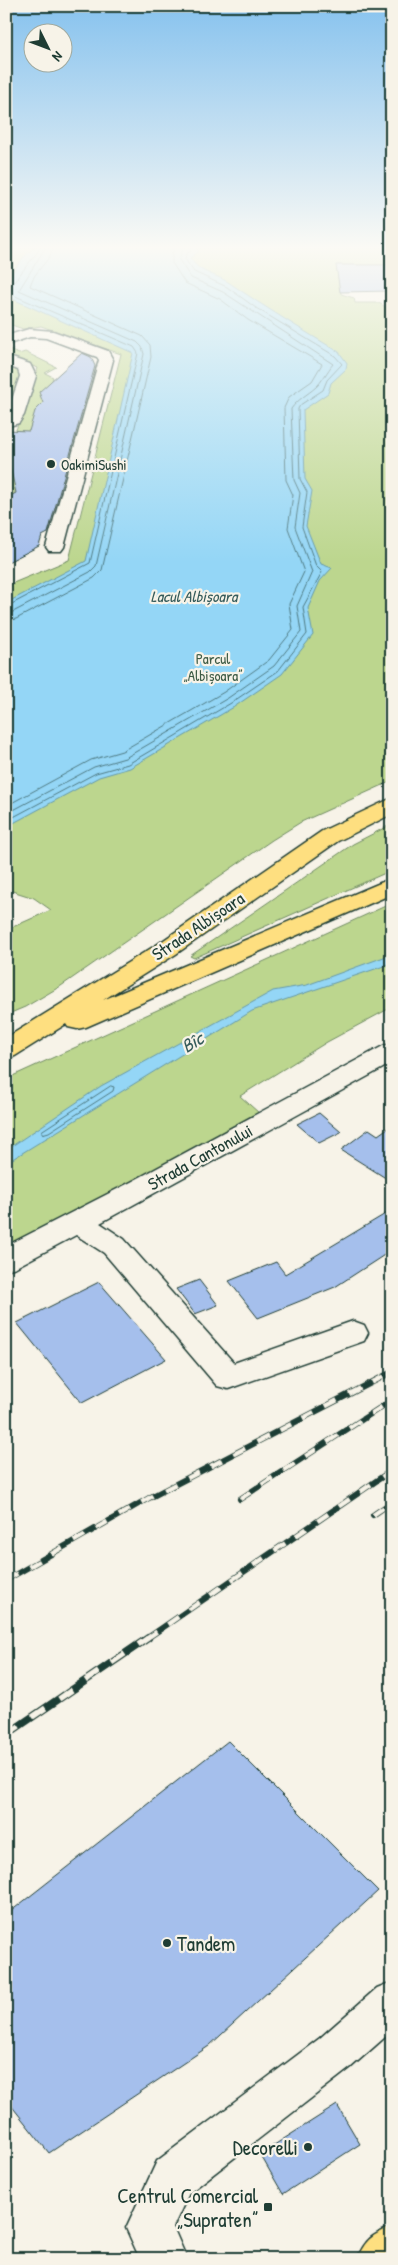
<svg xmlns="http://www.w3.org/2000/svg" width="398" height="2265" font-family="'Patrick Hand',sans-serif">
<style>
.green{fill:#bcd68e;stroke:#6e8a61}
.water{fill:#94d6f6;stroke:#6599a8}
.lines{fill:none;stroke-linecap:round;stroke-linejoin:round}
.shore{stroke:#4e7a82;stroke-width:1}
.building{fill:#a5bfec;stroke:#1f3d34}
.minor-casing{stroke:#1f3d34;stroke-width:3}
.major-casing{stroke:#1f3d34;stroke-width:3}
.minor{fill:#f7f3e8;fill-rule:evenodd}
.major{fill:#fedf80;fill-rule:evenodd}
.rail-far1-casing{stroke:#1f3d34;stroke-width:6}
.rail-casing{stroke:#1f3d34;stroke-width:8}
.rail-far1{stroke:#f7f3e8;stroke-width:4.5;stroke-dasharray:13;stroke-linecap:butt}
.rail{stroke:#f7f3e8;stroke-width:5.5;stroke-dasharray:16;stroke-linecap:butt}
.poi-dot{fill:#1f3d34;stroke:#f7f3e8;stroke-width:2}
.labels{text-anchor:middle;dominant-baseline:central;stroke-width:4.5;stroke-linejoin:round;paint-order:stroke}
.far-poi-label{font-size:15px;fill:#1f3d34;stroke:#f7f3e8;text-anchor:start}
.far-park-label{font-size:15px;fill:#3e5c46;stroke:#f7f3e8}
.far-water-label{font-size:16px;font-style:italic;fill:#365c5b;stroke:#f7f3e8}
.street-label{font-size:18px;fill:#1f3d34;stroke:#f7f3e8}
.water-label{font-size:19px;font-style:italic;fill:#365c5b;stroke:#f7f3e8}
.near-poi-label{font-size:21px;fill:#1f3d34;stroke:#f7f3e8;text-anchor:end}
</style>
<rect width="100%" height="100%" fill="#f7f3e8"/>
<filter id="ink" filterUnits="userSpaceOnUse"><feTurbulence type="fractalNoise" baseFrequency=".02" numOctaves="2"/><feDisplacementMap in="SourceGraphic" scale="10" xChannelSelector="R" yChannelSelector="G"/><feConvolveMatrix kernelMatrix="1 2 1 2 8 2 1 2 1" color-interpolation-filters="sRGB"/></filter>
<g filter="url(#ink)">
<g class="green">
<polygon points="6,245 392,245 392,265 336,265 341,294 354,298 355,303 379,303 392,311 392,781 301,822 272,840 61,986 25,1007 6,1015 6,930 51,910 34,898 6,889 6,586 69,560 121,354 41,326 23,329 6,323"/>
<polygon points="14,349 11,351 19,354 25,352 56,367 45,373 53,377 50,387 39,391 43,396 43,407 35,411 32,429 27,433 13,478 18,484 14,495 6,498 6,457 10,457 19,431 16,430 38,368 6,356 6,351"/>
<polygon points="6,363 23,369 6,416"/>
<polygon points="392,824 392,870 194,958 190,956 353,844"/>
<polygon points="392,903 392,1007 327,1042 240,1096 259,1113 6,1250 6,1079"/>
</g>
<g class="water">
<path d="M 39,245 L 194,245 L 199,251 L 190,258 C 201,275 215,273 231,284 C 266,308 302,330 339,352 L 347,363 L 346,369 L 331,383 L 328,393 L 303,410 L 305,479 L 312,491 L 306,526 L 321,564 L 332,568 L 320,581 L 308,608 L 313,635 L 282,674 L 234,707 L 130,768 L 99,777 L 6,827 L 6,603 L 86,561 L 133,353 L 6,296 C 6,278 23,253 39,245 Z"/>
<polygon points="392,951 392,961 384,966 252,1011 6,1163 6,1150 101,1086 273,991 307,985 384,957"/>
</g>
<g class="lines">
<g class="shore">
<polyline points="6,287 14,282 39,250 40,245"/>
<polyline points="6,292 134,347 138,353 90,563 6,607"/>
<polyline points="6,613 13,612 90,572 96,566 144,354 142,347 137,342 19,290 47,245"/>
<path d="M 6,621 L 16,619 L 94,578 L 102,570 L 151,357 L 150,345 L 142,336 L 30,286 C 34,270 51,262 54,245"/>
<polyline points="6,806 91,760 122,751 224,692 269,660 293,630 289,604 304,572 288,528 293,495 286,480 284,408 289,397 312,381 322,364 248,320 220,299 185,283 172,263 172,253 176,245"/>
<path d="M 6,814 L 94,767 L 125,758 L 228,698 L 274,666 L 301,632 L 297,606 L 312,572 L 295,527 L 300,493 L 294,480 L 291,409 C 298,399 307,395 316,387 C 321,383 328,370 333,364 L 223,292 L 191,278 L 179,260 L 184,245"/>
<polyline points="6,821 96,773 128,764 231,703 278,671 307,634 303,607 322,572 316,566 302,527 307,492 300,479 298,409 300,405 323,390 327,380 342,364 335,356 256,308 227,287 194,272 185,259 186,254 191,251 191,245"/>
<polygon points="111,1086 114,1087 113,1091 49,1132 42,1134 42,1131"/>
</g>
</g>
<g class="building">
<polygon points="336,265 392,265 392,291 340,292"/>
<polygon points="82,353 91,357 95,366 48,533 42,536 39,546 6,563 6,498 16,493 6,448 6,430 29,431 35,411 43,403 39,392"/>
<polygon points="319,1113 341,1132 319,1143 297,1124"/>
<polygon points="392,1125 392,1182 341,1150 369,1129 378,1135"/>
<polygon points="392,1210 392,1250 335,1287 258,1318 229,1281 276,1262 285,1274"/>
<polygon points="199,1280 218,1305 195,1314 176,1289"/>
<polygon points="99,1282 166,1359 82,1403 17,1323"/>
<polygon points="228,1741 378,1891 209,2046 49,2153 6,2099 6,1915"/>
<polygon points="337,2105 360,2144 283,2194 260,2154"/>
</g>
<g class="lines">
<g class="minor-casing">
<g id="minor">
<polygon points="29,329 53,331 108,351 113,360 64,547 61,551 49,551 46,547 99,360 97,357 46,338 30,337 6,345 6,336"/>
<polygon points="6,356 30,364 36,376 24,415 19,423 6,427 6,417 20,376 18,370 6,365"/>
<polygon points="392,1044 392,1063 100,1223 124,1239 234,1363 353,1321 364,1325 368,1333 364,1341 228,1389 217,1386 104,1253 76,1235 16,1267 6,1270 6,1246 131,1182 383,1046"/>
<polygon points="392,1982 392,2031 350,2068 189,2193 173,2227 187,2259 140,2259 126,2228 157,2161 320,2038 377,1988"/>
</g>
</g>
<g class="major-casing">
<g id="major">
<polygon points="392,798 392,814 338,841 176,954 103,1000 392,878 392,894 86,1027 77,1029 68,1027 66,1024 15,1056 6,1058 6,1038 158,944 322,831"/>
<path d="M 392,2227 L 392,2259 L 357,2259 C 366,2239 372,2235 392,2227 Z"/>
</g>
</g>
<use href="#minor" class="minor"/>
<use href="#major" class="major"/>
<g class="rail-far1-casing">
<g id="rail-far1">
<polyline points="240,1499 392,1400"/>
<polyline points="373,1515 392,1502"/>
<polyline points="6,1580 149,1498 392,1372"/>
<polyline points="146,1639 392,1470"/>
</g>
</g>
<g class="rail-casing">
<polyline id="rail" points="6,1735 148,1638"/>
</g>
<use href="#rail-far1" class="rail-far1"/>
<use href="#rail" class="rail"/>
</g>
</g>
<linearGradient id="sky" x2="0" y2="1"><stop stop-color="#86c2ee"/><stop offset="0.44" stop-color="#fbfaf5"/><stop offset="1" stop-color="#fbfaf5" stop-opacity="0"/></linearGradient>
<rect width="398" height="562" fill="url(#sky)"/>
<g class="poi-dot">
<circle cx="51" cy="464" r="5"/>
<circle cx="167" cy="1943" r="5"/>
<circle cx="308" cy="2147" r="5"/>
<rect x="263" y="2202" width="10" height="10" rx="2.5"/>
</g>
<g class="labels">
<g class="far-poi-label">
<text x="61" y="464">OakimiSushi</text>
</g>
<g class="far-park-label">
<text x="213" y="658">Parcul<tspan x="213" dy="17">„Albișoara”</tspan></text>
</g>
<g class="far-water-label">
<text x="194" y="596">Lacul Albișoara</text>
</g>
<g class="street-label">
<text transform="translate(198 926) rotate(-34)">Strada Albișoara</text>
<text transform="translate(200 1157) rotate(-29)">Strada Cantonului</text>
</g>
<g class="water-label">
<text transform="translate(192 1042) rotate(-31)">Bîc</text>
</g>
<g class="near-poi-label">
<text x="177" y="1943" text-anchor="start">Tandem</text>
<text x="298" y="2147">Decorelli</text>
<text x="258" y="2195">Centrul Comercial<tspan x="258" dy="24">„Supraten”</tspan></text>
</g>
</g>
<rect width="398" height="2265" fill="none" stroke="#f7f3e8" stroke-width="25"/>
<rect x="12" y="12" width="373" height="2240" fill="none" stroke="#1f3d34" stroke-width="2" filter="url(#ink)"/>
<g transform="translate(48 48) rotate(132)"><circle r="24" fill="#f7f3e8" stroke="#a1aaa0"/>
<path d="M0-4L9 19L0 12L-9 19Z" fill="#1f3d34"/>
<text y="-8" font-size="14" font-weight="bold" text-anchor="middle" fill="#1f3d34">N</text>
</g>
</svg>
